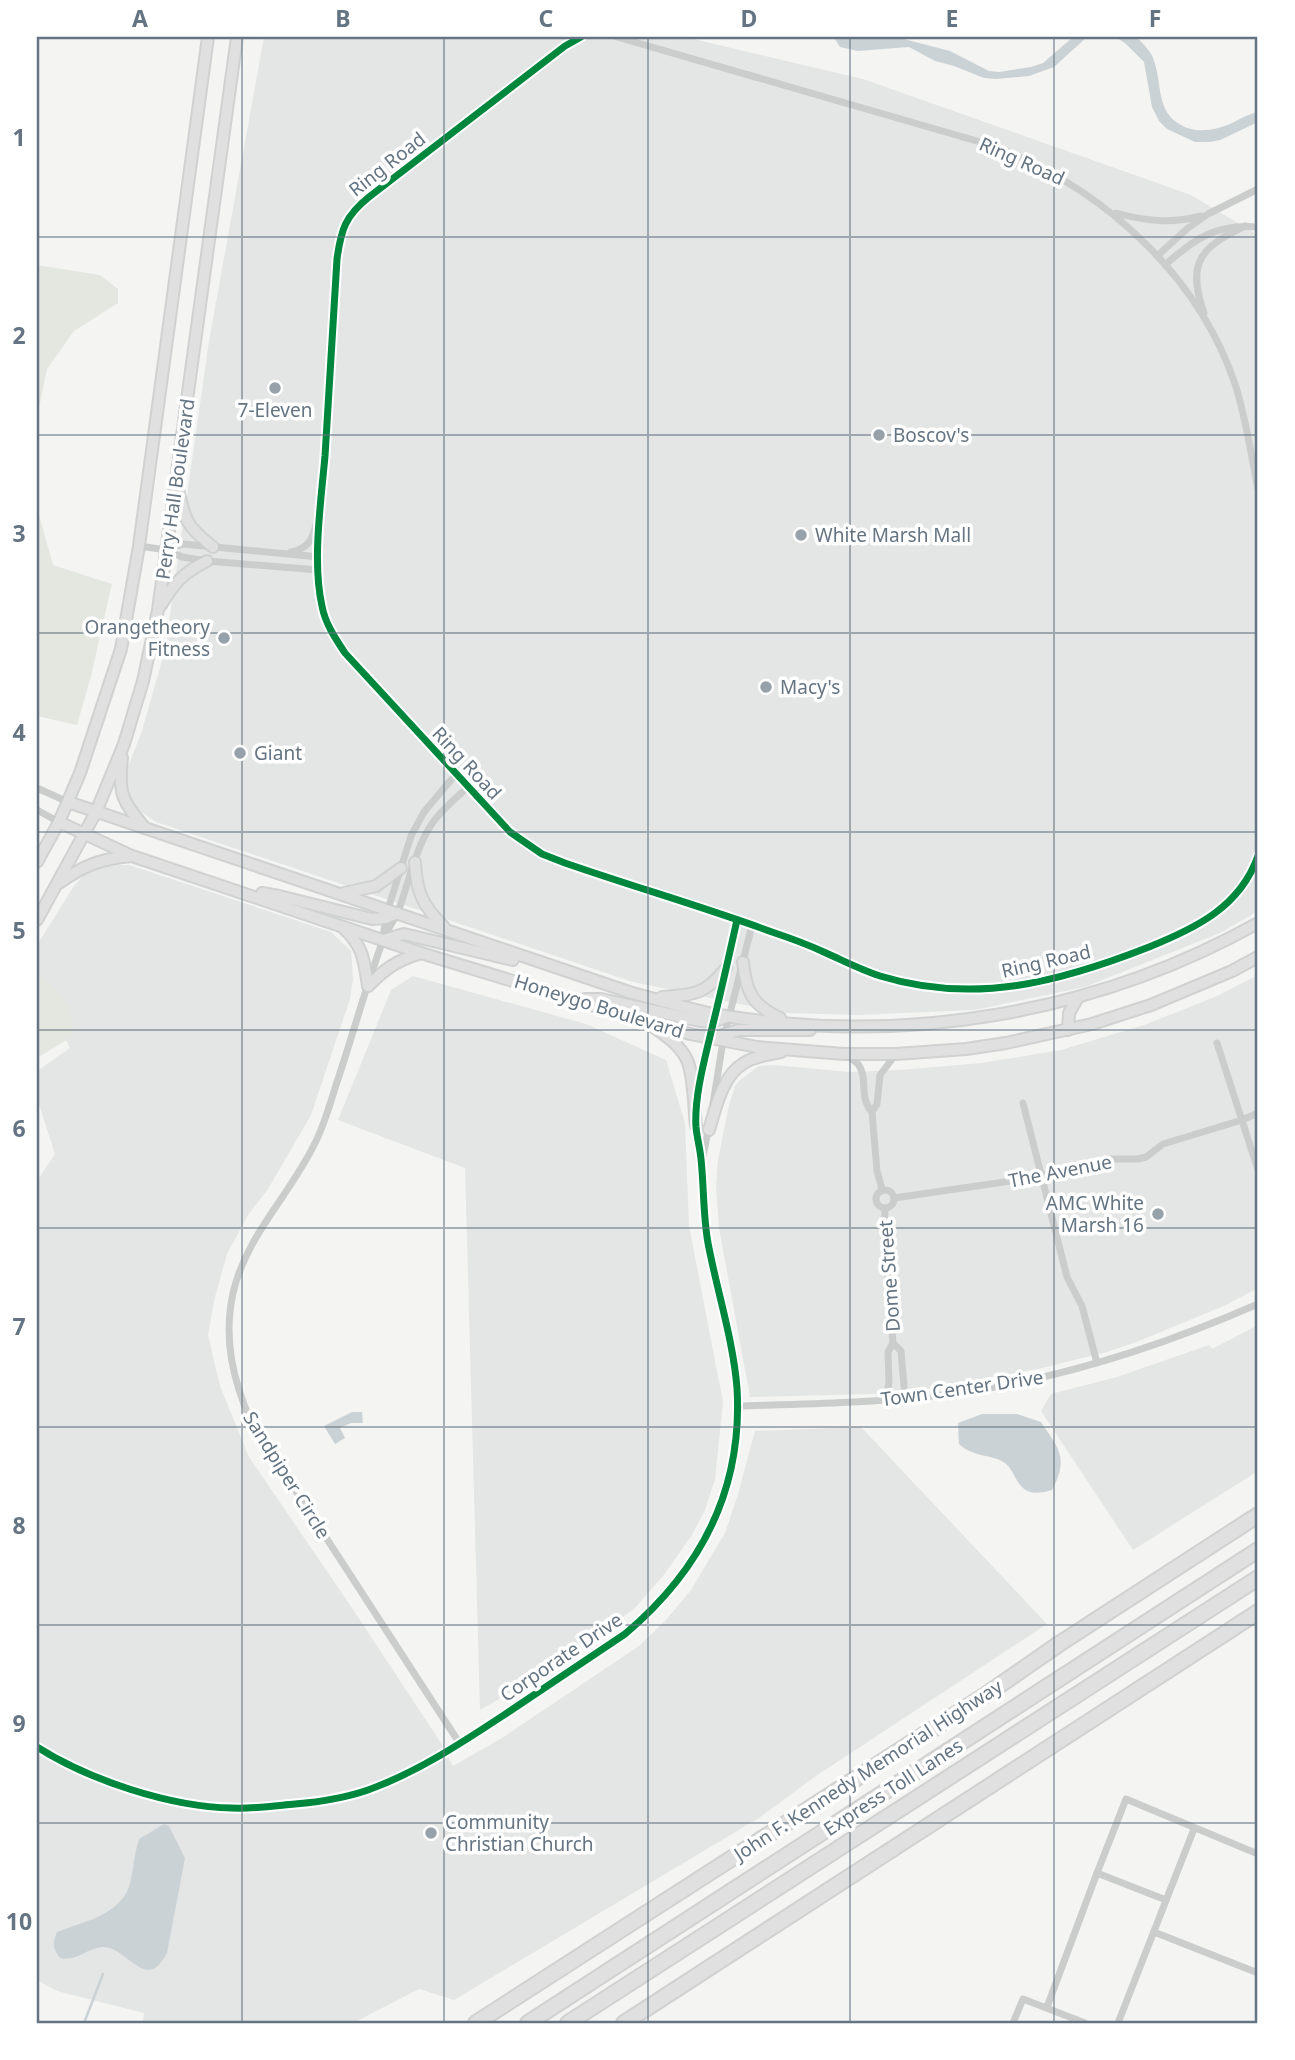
<svg xmlns="http://www.w3.org/2000/svg" width="1295" height="2060" font-family="'Noto Sans',sans-serif">
<style>
.built{fill:#e4e5e5}
.green{fill:#e4e7e0}
.water{fill:#cbd2d5}
.lines{fill:none;stroke-linecap:round;stroke-linejoin:round}
.stream{stroke:#cbd2d5;stroke-width:2.5}
.secondary-casing{stroke:#d0d2d2;stroke-width:14}
.motorway-casing{stroke:#d0d1d1;stroke-width:18}
.minor{stroke:#cbcdcd;stroke-width:7}
.secondary{stroke:#e0e0e0;stroke-width:10}
.motorway{stroke:#e0e0e0;stroke-width:14}
.cycleway-casing{stroke:#fff;stroke-width:11}
.cycleway{stroke:#00873e;stroke-width:7}
.grid{fill:none;stroke:#647482;stroke-width:2;stroke-opacity:0.55}
.poi-dot{fill:#96a1a9;stroke:#fff;stroke-width:2.5}
.labels{text-anchor:middle;dominant-baseline:central;stroke-width:7;stroke-linejoin:round;paint-order:stroke}
.street-label{font-size:19px;fill:#647482;stroke:#fff}
.poi-label{font-size:19px;fill:#647482;stroke:#fff;text-anchor:start}
.neatline{fill:none;stroke:#647482;stroke-width:2.5}
.grid-label{font-size:23px;text-anchor:middle;font-weight:bold;fill:#647482}
</style>
<rect width="100%" height="100%" fill="#f4f4f2"/>
<g class="built">
<polygon points="264,37 685,37 863,79 1191,195 1258,235 1258,911 1220,933 1085,987 974,1010 859,1015 783,1013 633,982 156,822 135,808 127,788 126,772 142,731 165,650 209,341"/>
<polygon points="104,865 129,865 331,932 351,951 353,979 350,999 311,1115 268,1189 248,1215 227,1254 215,1297 208,1335 220,1386 249,1457 352,1608 439,1740 453,1766 502,1738 639,1646 666,1620 691,1590 725,1533 738,1494 755,1431 861,1427 1047,1624 816,1776 759,1818 454,2000 419,1989 353,2023 143,2023 144,2013 57,1991 37,1980 37,1181 55,1154 37,1098 37,1071 70,1048 37,984 37,945 74,886 86,873"/>
<polygon points="1258,975 1258,1288 1226,1305 1139,1341 1107,1352 1042,1368 933,1388 874,1394 750,1397 719,1228 716,1187 718,1160 729,1105 735,1086 740,1080 759,1066 775,1065 849,1072 900,1070 982,1063 1061,1050 1144,1025 1215,997"/>
<polygon points="413,976 586,1024 666,1060 685,1123 689,1226 723,1402 715,1479 705,1510 692,1535 663,1576 634,1609 539,1676 480,1710 465,1168 338,1120 391,990"/>
<polygon points="1258,1325 1258,1471 1133,1550 1041,1411 1051,1394 1117,1377 1209,1345 1212,1349"/>
</g>
<g class="green">
<polygon points="37,265 100,275 118,289 118,303 74,331 47,369 37,417"/>
<polygon points="37,508 53,565 112,584 91,676 77,725 37,716"/>
<path d="M 37,976 C 52,980 66,998 71,1013 C 73,1020 72,1029 73,1036 L 37,1058 Z"/>
</g>
<g class="water">
<polygon points="830,37 896,37 950,51 989,71 999,72 1031,67 1043,63 1073,37 1087,37 1054,67 1029,76 996,79 984,78 954,66 935,61 909,47 858,51 840,47 835,39"/>
<path d="M 1116,37 L 1137,37 C 1142,43 1150,50 1153,58 C 1163,83 1155,111 1181,125 C 1193,132 1205,131 1218,128 C 1232,125 1244,115 1258,112 L 1258,122 L 1220,140 L 1210,142 L 1195,142 L 1167,129 L 1159,121 L 1152,107 L 1144,62 L 1126,44 Z"/>
<polygon points="352,1412 362,1412 363,1423 351,1423 340,1428 345,1438 335,1444 324,1426"/>
<path d="M 982,1414 L 1017,1414 L 1041,1422 C 1059,1449 1069,1458 1052,1490 C 1045,1492 1037,1494 1030,1492 C 1016,1487 1015,1471 1005,1463 C 993,1454 974,1458 959,1444 L 958,1423 Z"/>
<path d="M 164,1824 L 169,1826 L 185,1858 L 167,1953 C 146,1994 128,1947 103,1947 C 87,1948 76,1962 60,1958 C 53,1949 52,1943 57,1932 C 82,1922 118,1916 129,1887 C 133,1874 134,1854 139,1839 Z"/>
</g>
<g class="lines">
<polyline class="stream" points="84,2023 103,1974"/>
<g class="secondary-casing">
<g id="secondary">
<path d="M 178,489 C 185,521 187,527 213,547"/>
<path d="M 161,605 C 175,582 183,573 207,561"/>
<path d="M 122,758 C 118,794 122,801 145,828"/>
<path d="M 68,802 L 632,993 C 661,1000 690,1010 719,1015 C 904,1046 1095,1014 1258,923"/>
<polyline points="59,822 132,856 421,953 647,1022 690,1034 757,1047 844,1054 896,1054 966,1049 1006,1043 1092,1024 1151,1005 1232,971 1258,957"/>
<polyline points="37,862 59,822 80,773 121,649 139,546 208,37"/>
<path d="M 415,862 C 416,892 423,906 444,927"/>
<path d="M 59,883 C 85,865 100,859 131,856"/>
<polyline points="262,893 279,896 372,919 386,918 398,913"/>
<polyline points="344,893 376,886 401,868"/>
<polyline points="37,920 96,812 124,744 143,681 158,610 237,37"/>
<path d="M 342,927 C 363,945 364,960 368,986"/>
<polyline points="383,940 404,934 513,960"/>
<path d="M 743,962 C 746,992 752,1005 780,1018"/>
<path d="M 368,986 C 386,968 396,961 421,953"/>
<path d="M 662,997 C 694,995 706,994 726,968"/>
<polyline points="585,999 601,999 700,1021 713,1022 726,1017"/>
<path d="M 652,1026 C 665,1035 680,1045 687,1060 C 694,1075 694,1108 696,1126"/>
<polyline points="1068,1030 1069,1013 1078,997"/>
<polyline points="712,1038 739,1030 810,1030"/>
<path d="M 709,1130 C 716,1107 722,1076 744,1063 C 754,1056 769,1055 781,1052"/>
</g>
</g>
<g class="motorway-casing">
<g id="motorway">
<polyline points="476,2023 987,1694 1059,1644 1258,1515"/>
<polyline points="528,2023 1258,1550"/>
<polyline points="568,2023 1258,1578"/>
<polyline points="624,2023 1258,1612"/>
</g>
</g>
<g class="minor">
<path d="M 581,37 L 565,46 L 369,197 C 345,216 341,230 337,259 C 333,325 329,390 325,456 C 321,501 312,562 322,606 C 325,623 335,638 345,653 L 510,832 L 542,854 L 565,863 C 634,887 704,907 772,932 C 790,938 809,945 826,953 C 844,961 861,970 880,976 C 975,1005 1060,982 1149,947 C 1196,928 1240,907 1258,856"/>
<path d="M 617,37 L 994,146 C 1101,188 1197,272 1235,384 C 1246,418 1251,454 1258,489"/>
<path d="M 1116,213 C 1145,221 1171,224 1201,216"/>
<polyline points="1157,256 1188,228 1208,214 1258,189"/>
<path d="M 1165,265 C 1194,239 1217,223 1258,227"/>
<path d="M 1204,313 C 1186,262 1201,247 1245,226"/>
<polyline points="139,546 167,550 182,557 207,561 318,570"/>
<polyline points="167,550 183,544 319,557"/>
<path d="M 291,552 C 310,548 312,539 317,522"/>
<polyline points="37,788 68,802"/>
<polyline points="37,810 59,822"/>
<polyline points="383,936 388,909 411,836 424,812 456,774"/>
<polyline points="1217,1043 1258,1170"/>
<path d="M 844,1054 C 848,1057 855,1061 858,1064 C 869,1078 858,1097 872,1112"/>
<polyline points="1023,1103 1067,1277 1082,1306 1097,1363"/>
<polyline points="698,1104 700,1083 737,920"/>
<polyline points="713,1104 723,1041 752,925"/>
<polyline points="703,1156 709,1126"/>
<polyline points="882,1189 877,1171 872,1112 877,1104 880,1075 896,1054"/>
<circle cx="885" cy="1199" r="9"/>
<polyline points="894,1198 1032,1178 1110,1159 1138,1159 1146,1157 1163,1144 1242,1120 1258,1113"/>
<polyline points="885,1208 884,1235 893,1343"/>
<polyline points="886,1400 889,1382 888,1352 893,1343 901,1351 905,1398"/>
<path d="M 737,1406 C 802,1404 868,1403 933,1396 C 1045,1384 1155,1349 1258,1304"/>
<path d="M 460,1744 L 251,1422 C 233,1380 223,1339 233,1293 C 246,1236 289,1196 314,1145 C 324,1126 330,1104 336,1085 C 352,1038 365,989 382,943 C 386,931 394,921 399,909 C 409,882 415,850 431,825 C 441,810 455,799 468,787"/>
<path d="M 37,1747 C 89,1780 170,1807 232,1808 C 253,1809 274,1806 295,1804 C 319,1802 345,1798 368,1790 C 418,1772 463,1742 507,1713 C 546,1687 586,1660 625,1634 C 709,1564 750,1474 734,1365 C 728,1323 714,1282 708,1239 C 704,1213 704,1186 701,1160 C 700,1147 697,1135 696,1123"/>
<polyline points="1166,1900 1097,1873 1126,1799 1258,1854"/>
<polyline points="1154,1932 1258,1973"/>
<polyline points="1047,2007 1097,1873"/>
<polyline points="1013,2023 1023,1999 1085,2023"/>
<polyline points="1118,2023 1194,1829"/>
</g>
<use href="#secondary" class="secondary"/>
<use href="#motorway" class="motorway"/>
<g class="cycleway-casing">
<g id="cycleway">
<path d="M 581,37 L 565,46 L 369,197 C 345,216 341,230 337,259 C 333,325 329,390 325,456 C 321,501 312,562 322,606 C 325,623 335,638 345,653 L 510,832 L 542,854 L 565,863 C 634,887 704,907 772,932 C 790,938 809,945 826,953 C 844,961 861,970 880,976 C 975,1005 1060,982 1149,947 C 1196,928 1240,907 1258,856"/>
<path d="M 37,1747 C 89,1780 170,1807 232,1808 C 253,1809 274,1806 295,1804 C 319,1802 345,1798 368,1790 C 418,1772 463,1742 507,1713 C 546,1687 586,1660 625,1634 C 701,1570 743,1489 737,1388 C 733,1339 717,1291 708,1243 C 703,1215 704,1187 701,1159 C 700,1148 697,1138 696,1127 C 694,1097 705,1058 712,1028 C 721,992 729,956 737,920"/>
</g>
</g>
<use href="#cycleway" class="cycleway"/>
</g>
<path class="grid" d="M 242,37 L 242,2023M 444,37 L 444,2023M 648,37 L 648,2023M 850,37 L 850,2023M 1054,37 L 1054,2023M 37,237 L 1258,237M 37,435 L 1258,435M 37,633 L 1258,633M 37,832 L 1258,832M 37,1030 L 1258,1030M 37,1228 L 1258,1228M 37,1427 L 1258,1427M 37,1625 L 1258,1625M 37,1823 L 1258,1823"/>
<g class="poi-dot">
<circle cx="275" cy="388" r="7"/>
<circle cx="879" cy="435" r="7"/>
<circle cx="801" cy="535" r="7"/>
<circle cx="224" cy="638" r="7"/>
<circle cx="766" cy="687" r="7"/>
<circle cx="240" cy="753" r="7"/>
<circle cx="1158" cy="1214" r="7"/>
<circle cx="431" cy="1833" r="7"/>
</g>
<g class="labels">
<g class="street-label">
<text transform="translate(1022 161) rotate(24)">Ring Road</text>
<text transform="translate(387 164) rotate(-38)">Ring Road</text>
<text transform="translate(175 489) rotate(-82)">Perry Hall Boulevard</text>
<text transform="translate(467 763) rotate(47)">Ring Road</text>
<text transform="translate(1046 961) rotate(-13)">Ring Road</text>
<text transform="translate(599 1006) rotate(17)">Honeygo Boulevard</text>
<text transform="translate(1060 1171) rotate(-11)">The Avenue</text>
<text transform="translate(889 1276) rotate(-94)">Dome Street</text>
<text transform="translate(962 1388) rotate(-8)">Town Center Drive</text>
<text transform="translate(287 1475) rotate(58)">Sandpiper Circle</text>
<text transform="translate(561 1657) rotate(-34)">Corporate Drive</text>
<text transform="translate(868 1770) rotate(-33)">John F. Kennedy Memorial Highway</text>
<text transform="translate(893 1787) rotate(-33)">Express Toll Lanes</text>
</g>
<g class="poi-label">
<text x="275" y="410" text-anchor="middle">7-Eleven</text>
<text x="893" y="435">Boscov's</text>
<text x="815" y="535">White Marsh Mall</text>
<text x="210" y="627" text-anchor="end">Orangetheory<tspan x="210" dy="22">Fitness</tspan></text>
<text x="780" y="687">Macy's</text>
<text x="254" y="753">Giant</text>
<text x="1144" y="1203" text-anchor="end">AMC White<tspan x="1144" dy="22">Marsh 16</tspan></text>
<text x="445" y="1822">Community<tspan x="445" dy="22">Christian Church</tspan></text>
</g>
</g>
<rect width="1295" height="2060" fill="none" stroke="#ffffff" stroke-width="77"/>
<rect x="38" y="38" width="1218" height="1984" class="neatline"/>
<g class="grid-label">
<text x="140" y="27">A</text>
<text x="343" y="27">B</text>
<text x="546" y="27">C</text>
<text x="749" y="27">D</text>
<text x="952" y="27">E</text>
<text x="1155" y="27">F</text>
<text x="19" y="146">1</text>
<text x="19" y="344">2</text>
<text x="19" y="542">3</text>
<text x="19" y="741">4</text>
<text x="19" y="939">5</text>
<text x="19" y="1137">6</text>
<text x="19" y="1335">7</text>
<text x="19" y="1534">8</text>
<text x="19" y="1732">9</text>
<text x="19" y="1930">10</text>
</g>
</svg>
